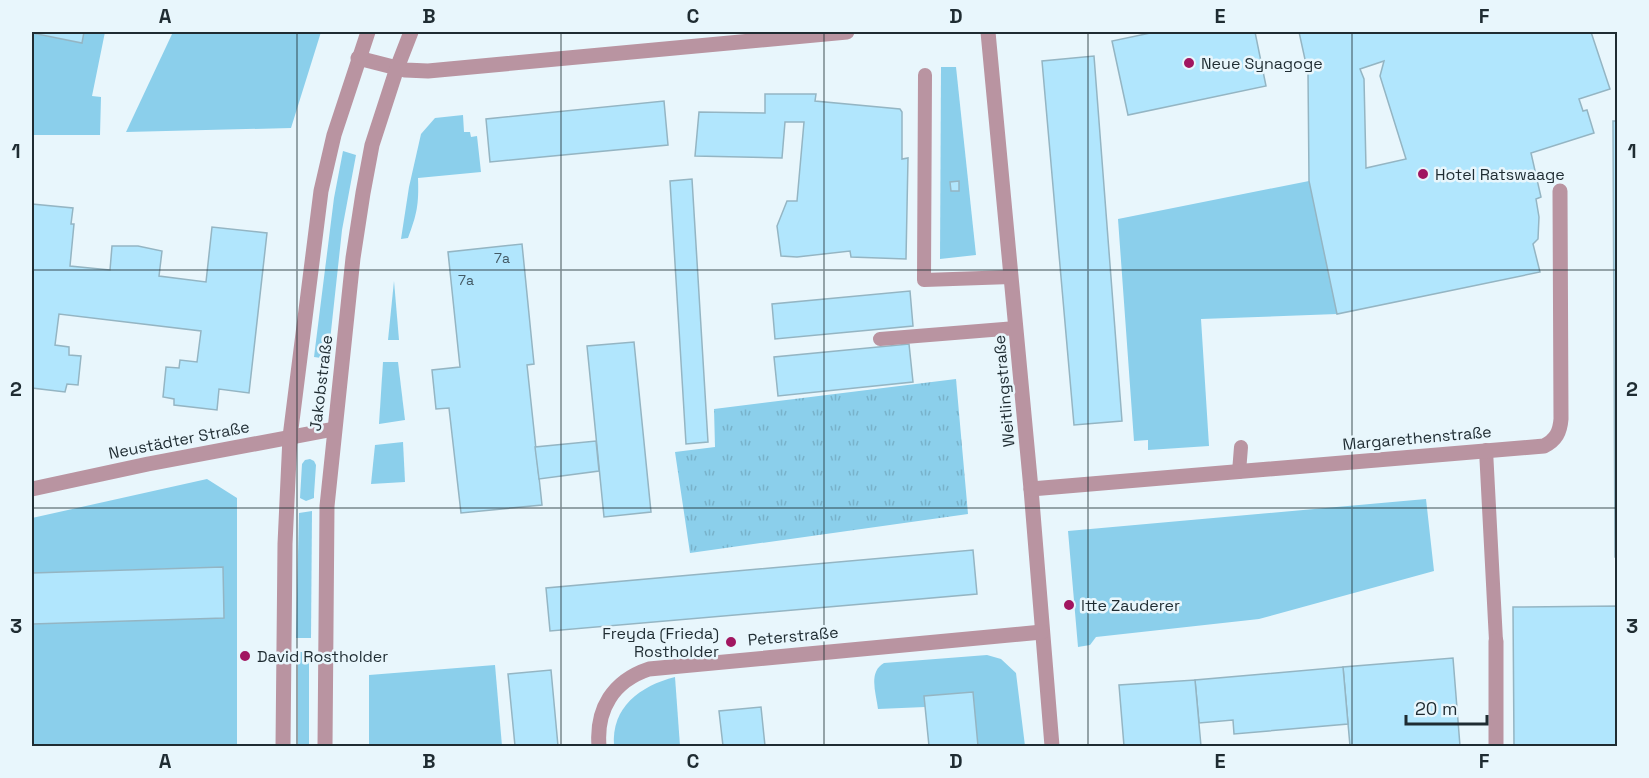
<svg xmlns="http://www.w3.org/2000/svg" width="1649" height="778" font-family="'Space Grotesk',sans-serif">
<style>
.green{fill:#8bcfeb}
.park{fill:url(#park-tufts)}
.building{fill:#b1e6fd;stroke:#94b5c3;stroke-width:1.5;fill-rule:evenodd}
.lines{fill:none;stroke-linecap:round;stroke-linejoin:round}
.service{stroke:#b994a1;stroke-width:14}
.minor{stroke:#b994a1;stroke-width:15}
.tertiary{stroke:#b994a1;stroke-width:15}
.grid{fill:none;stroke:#1f2c32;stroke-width:1.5;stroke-opacity:0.55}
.poi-dot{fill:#a11660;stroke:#e8f6fc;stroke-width:2}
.labels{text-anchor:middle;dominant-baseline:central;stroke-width:5;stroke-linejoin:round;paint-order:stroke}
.number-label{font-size:14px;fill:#445a65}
.poi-label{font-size:16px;fill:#1f2c32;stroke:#e8f6fc;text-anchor:start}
.street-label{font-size:16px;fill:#1f2c32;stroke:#e8f6fc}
.neatline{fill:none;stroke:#1f2c32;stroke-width:2}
.grid-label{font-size:20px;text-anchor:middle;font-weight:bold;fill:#1f2c32}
</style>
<defs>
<pattern id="park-tufts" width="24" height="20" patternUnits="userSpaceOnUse" patternTransform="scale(1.5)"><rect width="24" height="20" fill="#8bcfeb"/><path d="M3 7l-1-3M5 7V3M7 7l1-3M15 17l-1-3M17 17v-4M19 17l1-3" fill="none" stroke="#78b2ca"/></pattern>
</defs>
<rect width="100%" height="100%" fill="#e8f6fc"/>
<g class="green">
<polygon points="84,32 105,32 92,96 101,97 100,135 32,135 32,33 82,43"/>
<polygon points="173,32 321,32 291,128 126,132"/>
<polygon points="941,67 956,67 976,255 940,259"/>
<path d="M 463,115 L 464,132 L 470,132 L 471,137 L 477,136 L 481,172 L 418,178 C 419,205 417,214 408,238 L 401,239 L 409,187 L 421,134 L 435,118 Z"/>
<polygon points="343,151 356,155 342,230 328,359 314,357 334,198"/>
<polygon points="1309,181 1337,314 1201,319 1209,446 1148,450 1148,440 1134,441 1118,219"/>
<polygon points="394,281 399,340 388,340"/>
<polygon points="383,362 398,362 405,420 379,424"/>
<polygon points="403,442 405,482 371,484 375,445"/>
<polygon points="310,459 314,461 316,465 314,494 314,498 306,501 300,498 302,464 305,460"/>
<polygon points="207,479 237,498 237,746 32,746 32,624 224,618 222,567 32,573 32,518"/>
<polygon points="1426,499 1434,571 1259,619 1096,637 1090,645 1078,647 1068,531"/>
<polygon points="312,511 311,638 296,638 299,513"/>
<rect x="298" y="652" width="11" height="94"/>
<path d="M 987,655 L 1001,659 L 1016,673 L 1025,746 L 978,746 L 973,692 L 925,696 L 925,707 L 878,709 C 876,693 868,672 884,663 Z"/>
<polygon points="495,665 502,746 369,746 369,675"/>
<path d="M 675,677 L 680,746 L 614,746 C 611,707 640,686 675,677 Z"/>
</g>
<polygon class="park" points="956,379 968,514 690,553 675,452 715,447 714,409"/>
<g class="building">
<polygon points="32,32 84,32 82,43 32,33"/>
<polygon points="1155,32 1255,32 1266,86 1128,115 1112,41"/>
<path d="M 1299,32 L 1591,32 L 1610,89 L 1579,99 L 1583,111 L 1587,110 L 1594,133 L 1531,153 L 1541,197 L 1536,199 L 1539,217 L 1538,239 L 1533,244 L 1540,272 L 1337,314 L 1309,181 L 1308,73 ZM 1384,61 L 1380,76 L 1406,159 L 1366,168 L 1364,79 L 1360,69 Z"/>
<polygon points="1094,56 1122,421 1074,425 1042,61"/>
<polygon points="765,94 816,94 815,101 900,109 902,112 902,159 908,158 906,259 851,257 850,251 797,257 781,256 777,226 787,201 797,201 804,122 785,122 782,158 695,156 699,112 765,113"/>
<polygon points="664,101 668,145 490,162 486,119"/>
<polygon points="1613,121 1618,121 1618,557 1615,557"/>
<polygon points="692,179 708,442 686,444 670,181"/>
<polygon points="959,181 959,191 951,191 950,182"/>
<polygon points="32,204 73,208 71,224 74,224 70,266 110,270 112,246 138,246 162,251 159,276 206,282 212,227 267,233 249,393 219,389 217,410 174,405 174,399 163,397 166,367 179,368 180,360 197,362 201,331 59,314 55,345 69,347 69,355 81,356 78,385 67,384 65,392 32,388"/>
<polygon points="522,244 534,364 527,365 542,505 461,513 449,408 436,409 432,370 460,367 448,252"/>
<polygon points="910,291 913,326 775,339 772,304"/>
<polygon points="634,342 651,512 604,517 587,346"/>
<polygon points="909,344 913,382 778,396 774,357"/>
<polygon points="596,441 599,471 539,479 535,447"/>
<polygon points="973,550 977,594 550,631 546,588"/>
<polygon points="223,567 224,618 32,624 32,573"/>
<polygon points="1618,606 1618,746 1514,746 1513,607"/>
<polygon points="1453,658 1460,746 1350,746 1343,667"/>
<polygon points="1343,667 1348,724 1234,734 1233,720 1199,723 1195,680"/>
<polygon points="551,670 558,746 515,746 508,674"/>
<polygon points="1195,680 1201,746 1124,746 1119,685"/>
<polygon points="973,692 978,746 929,746 924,696"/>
<polygon points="761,707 765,746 723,746 719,711"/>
</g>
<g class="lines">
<g class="service">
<polyline points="925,75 924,280 1011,277"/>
<polyline points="880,339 1016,328"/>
<polyline points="1486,450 1496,641"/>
<polyline points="1239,472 1241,447"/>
</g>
<g class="minor">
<polyline points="988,32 1031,489 1052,746"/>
<polyline points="358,58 405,70 428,71 847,32"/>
<polyline points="32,489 148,464 334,429"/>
<path d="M 1031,489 L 1544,446 C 1556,440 1560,432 1561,419 L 1560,191"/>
<path d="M 599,746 C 596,709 613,681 649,669 L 1042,632"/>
<polyline points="1496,746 1496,641"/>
</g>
<g class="tertiary">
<polyline points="283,746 285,544 290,437 321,191 334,135 368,32"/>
<polyline points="325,746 327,506 353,258 363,193 372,145 397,68 411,32"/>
</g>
</g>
<path class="grid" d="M 297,32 L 297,746M 561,32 L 561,746M 824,32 L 824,746M 1088,32 L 1088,746M 1352,32 L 1352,746M 32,270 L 1618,270M 32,508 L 1618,508"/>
<g class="poi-dot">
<circle cx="1189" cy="63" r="6"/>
<circle cx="1423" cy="174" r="6"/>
<circle cx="1069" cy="605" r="6"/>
<circle cx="731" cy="642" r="6"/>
<circle cx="245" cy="656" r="6"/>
</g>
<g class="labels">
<g class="number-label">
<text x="502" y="258">7a</text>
<text x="466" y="280">7a</text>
</g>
<g class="poi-label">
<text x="1201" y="63">Neue Synagoge</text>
<text x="1435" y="174">Hotel Ratswaage</text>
<text x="1081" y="605">ltte Zauderer</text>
<text x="719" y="633" text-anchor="end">Freyda (Frieda)<tspan x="719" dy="18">Rostholder</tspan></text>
<text x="257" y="656">David Rostholder</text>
</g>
<g class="street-label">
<text transform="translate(321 383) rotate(-83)">Jakobstraße</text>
<text transform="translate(1004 391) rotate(-95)">Weitlingstraße</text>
<text transform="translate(1417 438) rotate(-5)">Margarethenstraße</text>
<text transform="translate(179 440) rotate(-11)">Neustädter Straße</text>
<text transform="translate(793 636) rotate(-5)">Peterstraße</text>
</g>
</g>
<rect width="1649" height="778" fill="none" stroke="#e8f6fc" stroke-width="66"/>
<path d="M1406 715v9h81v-9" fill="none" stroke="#1f2c32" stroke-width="3"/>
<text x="1415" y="715" font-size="18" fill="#1f2c32" stroke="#e8f6fc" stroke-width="4.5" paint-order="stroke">20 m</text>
<rect x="33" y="33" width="1583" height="712" class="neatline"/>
<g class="grid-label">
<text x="165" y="23">A</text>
<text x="429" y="23">B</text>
<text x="693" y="23">C</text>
<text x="956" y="23">D</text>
<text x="1220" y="23">E</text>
<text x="1484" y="23">F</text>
<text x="16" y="158">1</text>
<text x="1632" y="158">1</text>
<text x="16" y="396">2</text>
<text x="1632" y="396">2</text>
<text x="16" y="633">3</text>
<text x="1632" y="633">3</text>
<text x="165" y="768">A</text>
<text x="429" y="768">B</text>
<text x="693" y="768">C</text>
<text x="956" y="768">D</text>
<text x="1220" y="768">E</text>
<text x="1484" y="768">F</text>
</g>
</svg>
